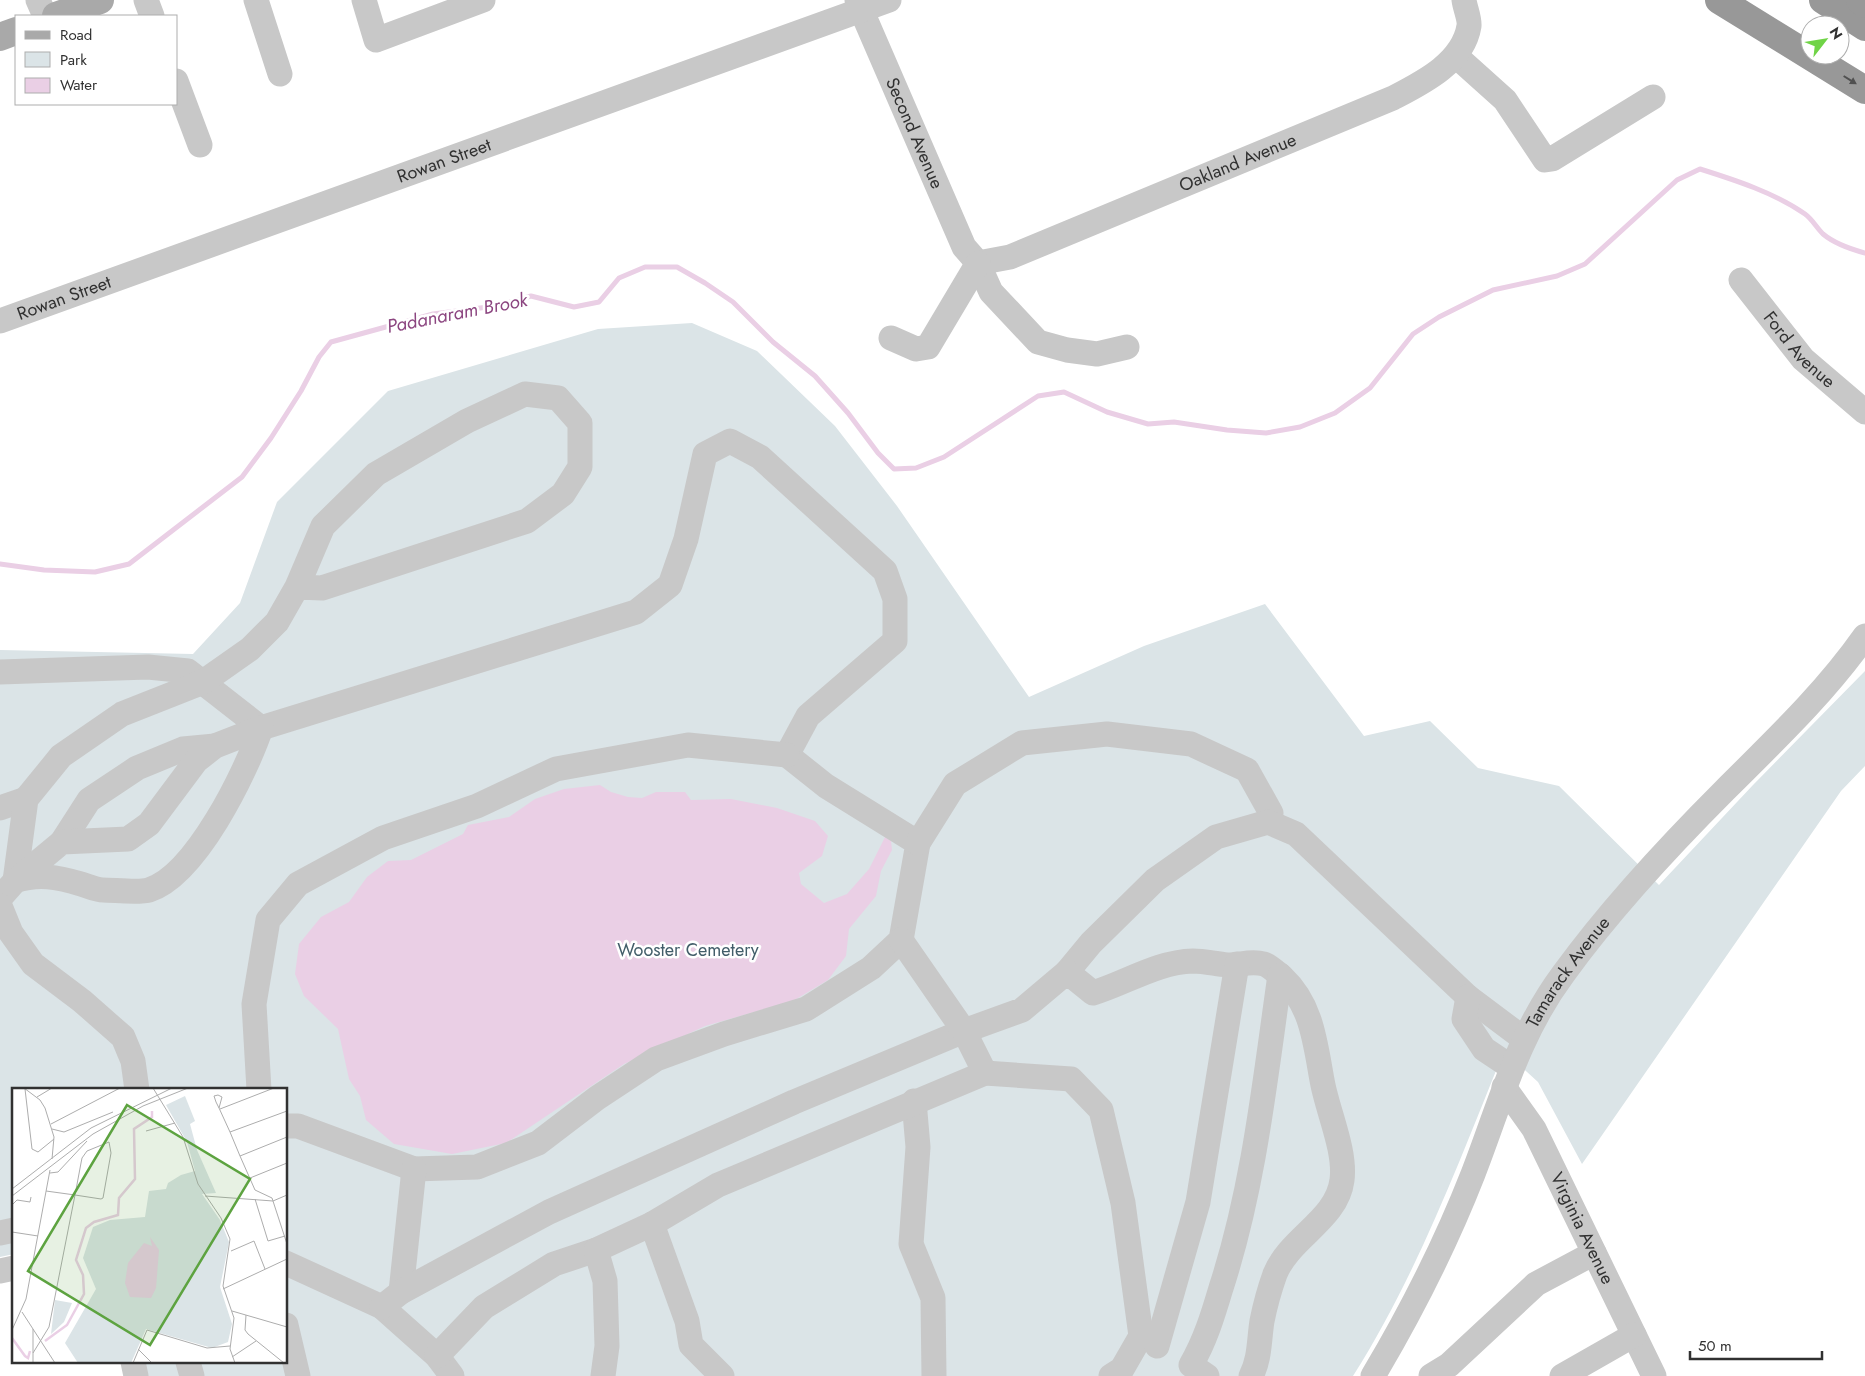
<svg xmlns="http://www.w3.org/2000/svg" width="1865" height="1376" font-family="Jost,sans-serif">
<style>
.green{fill:#dbe4e7}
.water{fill:#eacfe5}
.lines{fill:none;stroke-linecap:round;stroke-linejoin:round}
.stream{stroke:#eacfe5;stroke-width:5}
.minor{stroke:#c8c8c8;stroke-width:25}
.major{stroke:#a9a9a9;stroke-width:28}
.highway{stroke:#989898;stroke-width:28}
.oneway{fill:#505050}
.labels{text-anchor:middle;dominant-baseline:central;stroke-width:5;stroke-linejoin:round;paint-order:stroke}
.street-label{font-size:18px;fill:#313131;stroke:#fff}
.park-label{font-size:18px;fill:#425d69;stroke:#fff}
.water-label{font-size:19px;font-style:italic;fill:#8c4680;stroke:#fff}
.inset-river{fill:none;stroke:#eacfe5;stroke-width:2.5}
.inset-road{fill:none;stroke:#adadad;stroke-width:1}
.view{fill:#5da340;fill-opacity:0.15;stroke:#5da340;stroke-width:2.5}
.inset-edge{fill:none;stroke:#313131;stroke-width:2.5}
</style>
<rect width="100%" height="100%" fill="#fff"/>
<path class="green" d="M 692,323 L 757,351 L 835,426 L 897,506 L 1029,697 L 1144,646 L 1265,604 L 1364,736 L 1430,721 L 1478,768 L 1559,786 L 1659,885 L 1753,785 L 1865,671 L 1865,766 L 1841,791 L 1582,1164 L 1538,1082 L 1504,1051 C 1459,1162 1417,1275 1353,1376 L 146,1376 L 143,1362 L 286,1362 L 286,1090 L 14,1090 L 14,1254 L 0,1257 L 0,650 L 193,654 L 240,603 L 277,502 L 388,391 L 598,329 Z"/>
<polygon class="water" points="600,785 611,792 628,797 642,798 656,792 685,792 691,800 731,799 777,808 815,821 828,836 822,856 799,873 801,884 824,903 847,894 869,869 885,837 891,841 892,850 881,871 876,896 849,929 846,956 828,980 793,1001 705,1026 624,1064 506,1143 452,1154 394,1144 366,1120 360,1096 349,1079 338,1029 304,996 295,974 299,944 321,917 349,902 367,877 388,861 411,860 463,834 468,825 509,817 535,799 564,789"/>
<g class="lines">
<path class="stream" d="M 0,564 L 44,570 L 95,572 L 129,564 L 242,477 L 271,438 L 301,391 L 319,357 L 331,342 L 433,314 L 496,306 L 531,296 L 574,307 L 599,302 L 619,278 L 645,267 L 677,267 L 705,283 L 733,302 L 773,342 L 815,376 L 848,413 L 878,453 L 894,469 L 916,468 L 944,457 L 1038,396 L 1064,392 L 1107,412 L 1148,424 L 1174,422 L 1227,430 L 1266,433 L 1300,427 L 1335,413 L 1370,388 L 1413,334 L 1439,317 L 1493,290 L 1557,276 L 1585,264 L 1677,180 L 1700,169 C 1735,180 1775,193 1805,214 C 1812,219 1817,228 1823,234 C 1835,244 1850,249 1865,253"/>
<g class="minor">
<polyline points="38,0 45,16"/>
<polyline points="146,0 152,16"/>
<polyline points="256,0 280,74"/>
<polyline points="364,0 376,40 483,0"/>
<path id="s1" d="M 857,0 L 964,247 L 978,263 L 991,292 L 1038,342 L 1067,350 L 1097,354 L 1127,347"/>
<polyline points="1456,56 1505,100 1545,160 1552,159 1653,97"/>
<polyline points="176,81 200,145"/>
<path id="s2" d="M 978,263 L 1010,257 L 1393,98 C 1422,83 1463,63 1469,26 C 1470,19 1465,8 1464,0"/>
<path id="s3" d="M 1741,280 L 1803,359 L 1865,412"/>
<path id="s4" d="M 0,321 L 889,0"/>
<polyline points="891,338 916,349 928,347 978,263"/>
<polyline points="0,672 148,667 188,671 261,728 636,612 670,585 686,539 705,454 730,441 760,457 885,571 895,599 895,641 808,716 787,755 826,786 918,843 901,940 871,968 806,1009 724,1034 656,1059 597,1098 538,1143 477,1167 414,1169 298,1126 286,1126"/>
<polyline points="0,808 26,799"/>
<polyline points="62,842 89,800 137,768 183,749 215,746"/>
<polyline points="918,843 955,784 1022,743 1107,734 1191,744 1247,770 1271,813 1268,822"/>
<polyline points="15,881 26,799 61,756 122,714 203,682 250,649 277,622 297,587 323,526 376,474 467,421 525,394 558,398 580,423 580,467 563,494 527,521 322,588 297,587"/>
<path d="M 0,898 L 15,881 L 62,842 L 128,839 L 149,824 L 196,761 L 215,746 L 261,728 C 246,772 196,875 149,890 C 139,893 114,890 103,890 C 96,890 88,886 81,884 C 57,877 39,873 15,881"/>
<polyline points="0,906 11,933 33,964 82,1001 123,1037 133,1061 137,1090"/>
<polyline points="1067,972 1091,943 1155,880 1216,837 1268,822 1296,834 1468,997 1524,1039"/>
<polyline points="1468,997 1464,1019 1484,1049 1511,1067"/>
<polyline points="985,1073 1071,1079 1101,1110 1123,1203 1141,1336 1122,1369 1111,1376"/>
<path id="s5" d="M 1504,1087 L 1534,1129 L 1654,1376"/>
<polyline points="259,1090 254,1004 268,920 298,884 383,838 477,806 556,769 688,745 787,755"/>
<polyline points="914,1101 918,1147 911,1244 933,1298 934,1376"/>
<polyline points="652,1224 687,1321 691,1345 722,1376"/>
<polyline points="0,1233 14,1230"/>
<polyline points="286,1263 382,1307 437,1356 452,1376"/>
<polyline points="0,1271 14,1268"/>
<polyline points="401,1292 414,1169"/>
<path d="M 382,1307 L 401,1292 L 549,1212 L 794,1102 L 964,1031 L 1022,1010 L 1067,972 L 1093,993 C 1126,983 1157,962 1193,961 C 1204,961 1216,964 1227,965 C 1240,966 1249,960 1264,964 C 1270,966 1277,973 1282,977 C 1312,1005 1315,1042 1322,1080 C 1327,1110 1346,1150 1342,1180 C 1337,1220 1290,1237 1275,1274 C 1270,1288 1265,1306 1262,1321 C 1259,1340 1260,1359 1251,1376"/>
<polyline points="286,1325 298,1376"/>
<polyline points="1157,1346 1198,1202 1237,964"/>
<polyline points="437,1356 484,1307 554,1264 596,1250"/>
<polyline points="133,1362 136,1376"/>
<polyline points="188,1362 192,1376"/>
<polyline points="603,1376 607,1346 605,1281 596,1250 652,1224 718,1185 985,1073 964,1031 901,940"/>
<path d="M 1207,1376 L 1191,1365 C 1205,1341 1213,1315 1221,1288 C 1254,1187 1265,1080 1280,975"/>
<path id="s6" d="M 1373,1376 C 1411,1312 1446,1243 1473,1174 C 1501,1102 1517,1036 1564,973 C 1612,907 1668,847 1725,790 C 1774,741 1825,693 1865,636"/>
<polyline points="1431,1376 1449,1365 1536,1284 1594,1253"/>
<polyline points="1562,1376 1634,1335"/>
</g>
<g class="major">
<polyline points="56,16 100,0"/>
<polyline points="0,37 16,31"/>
</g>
<g class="highway">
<polyline points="1719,0 1865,90"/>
<polyline points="1823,0 1865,27"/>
<polyline points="1860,0 1865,4"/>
</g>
</g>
<defs><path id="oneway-solid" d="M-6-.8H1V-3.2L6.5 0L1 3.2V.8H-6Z" transform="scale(1.25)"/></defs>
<use class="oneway" href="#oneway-solid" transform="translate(1850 80) rotate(32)"/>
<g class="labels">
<g class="street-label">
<text stroke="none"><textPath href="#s1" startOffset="145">Second Avenue</textPath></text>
<text stroke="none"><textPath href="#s4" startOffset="472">Rowan Street</textPath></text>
<text stroke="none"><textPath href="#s2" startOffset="279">Oakland Avenue</textPath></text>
<text stroke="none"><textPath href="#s4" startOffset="68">Rowan Street</textPath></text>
<text stroke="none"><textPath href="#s3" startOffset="91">Ford Avenue</textPath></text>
<text stroke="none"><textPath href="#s6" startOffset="450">Tamarack Avenue</textPath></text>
<text stroke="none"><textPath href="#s5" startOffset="162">Virginia Avenue</textPath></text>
</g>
<g class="park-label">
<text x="688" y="950">Wooster Cemetery</text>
</g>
<g class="water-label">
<text transform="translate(457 313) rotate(-11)">Padanaram Brook</text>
</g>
</g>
<g transform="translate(12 1088)">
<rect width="275" height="275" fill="#fff"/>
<path d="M 173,8 L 183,33 L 178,36 L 185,62 L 204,105 L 190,106 L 208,132 L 217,154 L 208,199 L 220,236 L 216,254 L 200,260 L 134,241 L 119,275 L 66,275 L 53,255 L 84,201 L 71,170 L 81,139 L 98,132 L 133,129 L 137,103 L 154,101 L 156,95 L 169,87 L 183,83 L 175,54 L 154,17 ZM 43,212 L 60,215 L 52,234 L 39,246 Z" fill="#dbe4e7"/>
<path d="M 138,149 L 147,162 L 144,200 L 139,210 L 118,209 L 113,195 L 116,175 L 132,155 L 140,158 Z" fill="#eacfe5"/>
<path class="inset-river" d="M 0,250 L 13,268 L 16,270 L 18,263M 33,253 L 55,237 L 72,206 L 71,187 L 64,172 L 74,140 L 82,134 L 106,127 L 107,110 L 123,91 L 122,41 L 140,29 L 140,23"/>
<path class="inset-road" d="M 12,0 L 28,12 L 33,20 L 42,49 L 40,71M 141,0 L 171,49 L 186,96 L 209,130 L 218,151 L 211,198 L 222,230 L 218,261 L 223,275M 13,1 L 20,61 L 26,64 L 42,51M 25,9 L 40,0M 207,20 L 210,9 L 206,7 L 202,8 L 204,14 L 207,20 L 218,44 L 228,68 L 243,102 L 260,110 L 275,156M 208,21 L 262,0M 39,36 L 108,0M 40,41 L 52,44 L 101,24M 134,43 L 163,35M 218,44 L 275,23M 228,68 L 275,49M 38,85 L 46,84 L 75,53M 238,90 L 275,75M 0,101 L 79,40 L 160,0M 0,108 L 81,46 L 131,18 L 176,0M 193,108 L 261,113 L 275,107M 243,111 L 256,153 L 273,148M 0,117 L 5,112 L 18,114 L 19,109M 0,144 L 26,148M 219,163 L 242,153 L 253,181M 211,201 L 275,171M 220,223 L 275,239M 10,224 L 43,275M 234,227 L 233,242 L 236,246 L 272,275M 21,241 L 21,275M 0,242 L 14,211 L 38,82M 126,261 L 140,275M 21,265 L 37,239 L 63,107 L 69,75 L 70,70 L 75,63 L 97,54 L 99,65 L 91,110 L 89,111 L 63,107 L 34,103M 220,269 L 244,253M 121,275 L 135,242 L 195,260 L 218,258"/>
<path class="view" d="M 115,17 L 238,91 L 138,257 L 16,183 Z"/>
<rect width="275" height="275" class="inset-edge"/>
</g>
<rect x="15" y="15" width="162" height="90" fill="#ffffff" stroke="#adadad"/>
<rect x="25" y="31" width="25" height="8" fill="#a9a9a9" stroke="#adadad"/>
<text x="60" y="40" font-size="15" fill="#313131">Road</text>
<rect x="25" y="52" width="25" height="15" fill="#dbe4e7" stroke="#adadad"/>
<text x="60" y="65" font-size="15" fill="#313131">Park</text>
<rect x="25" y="78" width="25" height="15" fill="#eacfe5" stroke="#adadad"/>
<text x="60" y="90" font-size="15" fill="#313131">Water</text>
<g transform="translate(1825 40) rotate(59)"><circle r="24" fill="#ffffff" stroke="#adadad"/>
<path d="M0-4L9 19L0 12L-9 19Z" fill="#70d447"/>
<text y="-8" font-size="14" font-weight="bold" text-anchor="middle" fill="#313131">N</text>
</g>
<path d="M1690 1351v8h132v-8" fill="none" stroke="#313131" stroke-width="2.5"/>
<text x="1698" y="1351" font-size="15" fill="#313131" stroke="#ffffff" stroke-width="4" paint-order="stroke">50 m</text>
</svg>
